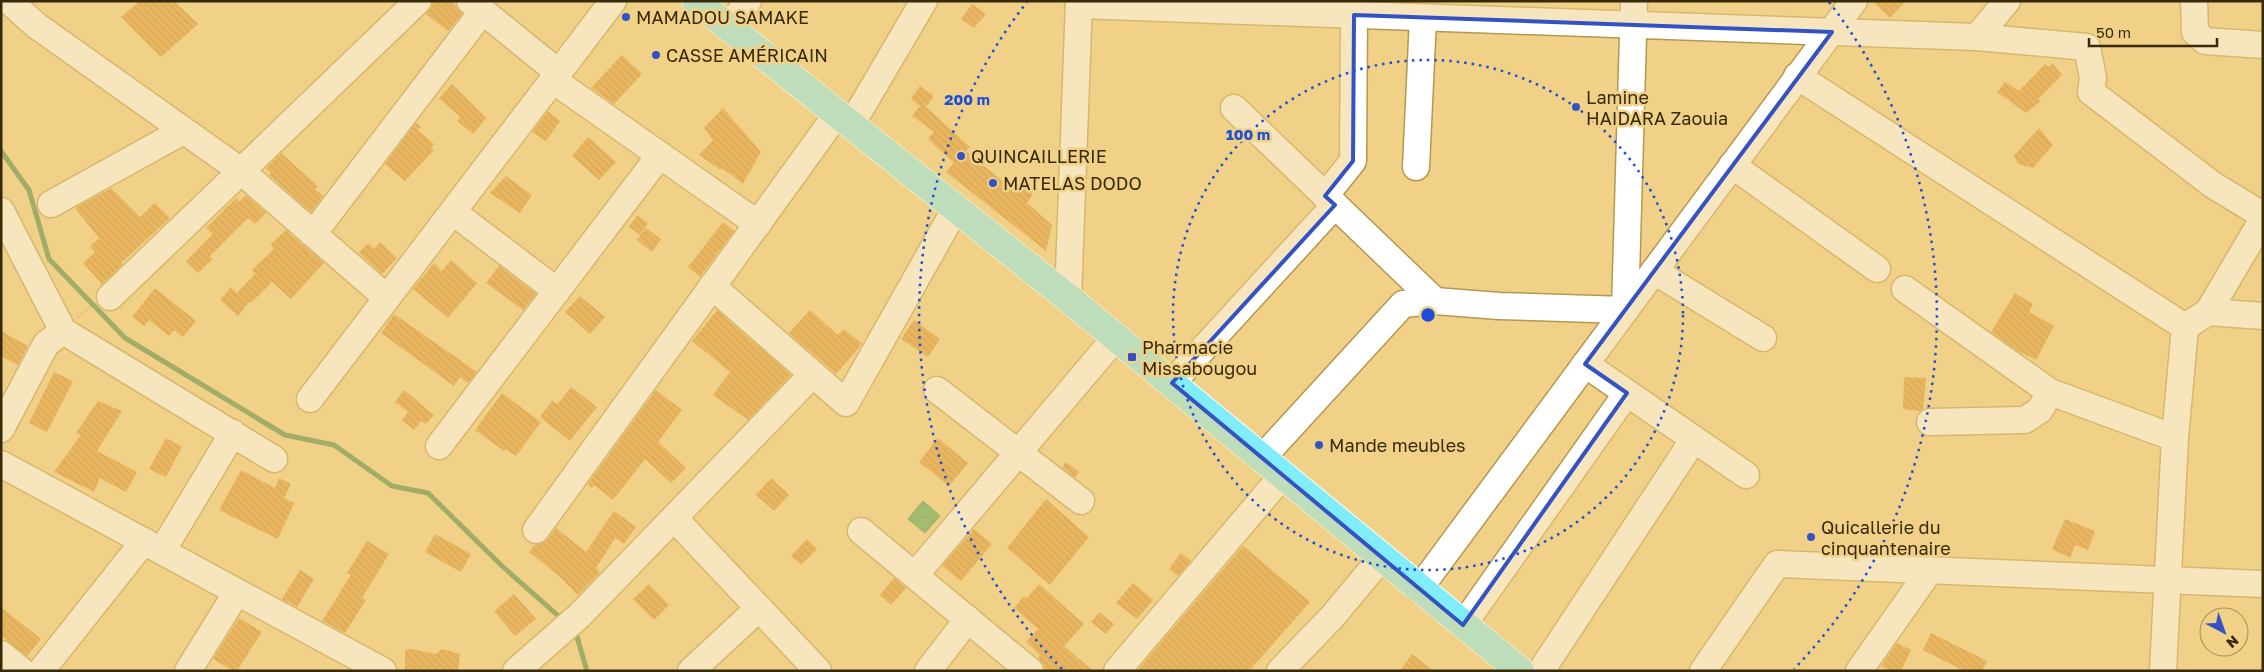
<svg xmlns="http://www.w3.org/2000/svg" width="2264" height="672" font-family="'Golos Text',sans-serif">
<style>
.water{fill:url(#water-waves);stroke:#407e40}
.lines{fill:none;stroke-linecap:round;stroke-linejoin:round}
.stream{stroke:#407e40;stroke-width:5}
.building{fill:url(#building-back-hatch)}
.minor-casing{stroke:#b5984f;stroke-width:29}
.major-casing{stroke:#fff;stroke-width:30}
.path{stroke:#a99158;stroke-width:3;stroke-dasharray:1 4;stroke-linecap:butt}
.minor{stroke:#fff;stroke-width:26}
.major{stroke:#81edfa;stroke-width:28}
.marked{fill:none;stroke:#3452c3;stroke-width:4;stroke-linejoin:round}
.ring{fill:none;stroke:#1d4ed8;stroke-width:2.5;stroke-dasharray:2.5 5}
.poi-dot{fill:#3452c3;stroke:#f0d187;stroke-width:2}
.labels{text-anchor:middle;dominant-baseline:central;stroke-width:5;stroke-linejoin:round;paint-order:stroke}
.poi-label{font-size:18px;fill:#362a0b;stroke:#f0d187;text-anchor:start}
.centre{fill:#1d4ed8;stroke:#f0d187;stroke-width:2.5}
.ring-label{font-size:15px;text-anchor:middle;font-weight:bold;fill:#1d4ed8;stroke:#f0d187;stroke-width:5;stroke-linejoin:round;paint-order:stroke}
</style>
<defs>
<pattern id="water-waves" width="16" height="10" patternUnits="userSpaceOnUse" patternTransform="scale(1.25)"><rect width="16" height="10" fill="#45a257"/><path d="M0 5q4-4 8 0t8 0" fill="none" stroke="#3a8446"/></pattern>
<pattern id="building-back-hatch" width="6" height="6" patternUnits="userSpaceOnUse" patternTransform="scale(1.25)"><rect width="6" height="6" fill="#e09330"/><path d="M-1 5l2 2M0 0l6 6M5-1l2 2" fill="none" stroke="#b67827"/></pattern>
</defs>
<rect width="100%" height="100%" fill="#f0d187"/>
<polygon class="water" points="923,501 940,516 925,533 908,519"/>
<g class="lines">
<g class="stream">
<polyline points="1,151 29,190 49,259 125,338 285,435 334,445 392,486 428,493 502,566 563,620"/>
<polyline points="575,630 587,671"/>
</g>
</g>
<g class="building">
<polygon points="140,1 174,1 198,24 161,57 121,17"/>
<polygon points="433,1 452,1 462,14 448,31 426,14 432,6"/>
<polygon points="1872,1 1906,1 1890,18"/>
<polygon points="972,4 986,14 974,28 961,19"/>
<polygon points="622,55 642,74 614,104 591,88"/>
<polygon points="2045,64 2048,67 2053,64 2062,75 2038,99 2041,101 2026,113 1997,92 2005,82 2019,91"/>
<polygon points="452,84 486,118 473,134 457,121 460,117 439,98"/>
<polygon points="920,86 934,96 926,107 970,147 966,151 1012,189 1017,181 1033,194 1027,203 1052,225 1046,251 946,172 954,163 928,139 934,132 912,116 920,106 911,99"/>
<polygon points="723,108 761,152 743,184 722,168 721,170 699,155 713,140 704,128"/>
<polygon points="548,111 560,121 546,141 532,132"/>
<polygon points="416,123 421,127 418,130 434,144 431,148 434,150 405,181 385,164"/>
<polygon points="2039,128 2053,145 2033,168 2018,164 2014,156"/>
<polygon points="588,137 616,162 599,180 572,156"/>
<polygon points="281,153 318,186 315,189 323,196 311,212 269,175 271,173 266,168"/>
<polygon points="506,176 532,195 520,213 490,193"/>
<polygon points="111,188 140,217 155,203 170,218 121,263 123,264 102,284 83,263 95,252 90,246 99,238 75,208"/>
<polygon points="246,195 266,213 255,224 248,218 210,256 213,259 198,273 186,261 213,234 206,228 236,198 239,202"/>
<polygon points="637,215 648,223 640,235 629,227"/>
<polygon points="723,222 734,231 700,277 688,267"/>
<polygon points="646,228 661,239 652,252 637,240"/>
<polygon points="286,230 324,263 291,299 272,282 251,303 249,302 238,316 220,300 231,287 237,293 255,274 252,270 274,249 270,245"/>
<polygon points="380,242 397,258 382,274 359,253 368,243 374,249"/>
<polygon points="451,260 477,283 448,318 413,289 434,263 442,271"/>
<polygon points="499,266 536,294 523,310 486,283"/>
<polygon points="155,288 196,321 183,337 174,330 169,336 149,320 144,326 132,317"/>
<polygon points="2015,293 2033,304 2029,312 2054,326 2036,360 2018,351 1991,332"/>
<polygon points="580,296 605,317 590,334 565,312"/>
<polygon points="717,310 791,375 748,420 713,395 730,372 692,341"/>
<polygon points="810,310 838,335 844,329 862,344 836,374 789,333"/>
<polygon points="394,314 477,372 468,383 460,377 454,386 381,333"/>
<polygon points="914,320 940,339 928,357 901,339"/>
<polygon points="1,331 28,346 18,365 1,356"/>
<polygon points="54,372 73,381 47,432 29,423"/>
<polygon points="1904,377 1926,378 1923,409 1920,411 1903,409"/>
<polygon points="571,387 597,407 570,441 540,417 552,401 558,404"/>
<polygon points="404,390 434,415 426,424 421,421 414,430 402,420 408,412 395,402"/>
<polygon points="656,390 682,410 658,442 686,468 671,483 645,459 613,500 594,485 592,488 588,484"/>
<polygon points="502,393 541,422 516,456 506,449 504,451 475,430"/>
<polygon points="98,401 122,411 97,451 137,472 126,492 100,478 94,492 54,472 81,435 76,433"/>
<polygon points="166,438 182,447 166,477 149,469"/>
<polygon points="938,438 968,463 949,486 919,462"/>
<polygon points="1066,462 1079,472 1075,478 1062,467"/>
<polygon points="241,470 275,488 279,478 291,484 284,498 294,503 278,539 219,510"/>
<polygon points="771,478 789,495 774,511 756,495"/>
<polygon points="1046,499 1089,537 1050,585 1007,548"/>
<polygon points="614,511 636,527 624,544 615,538 596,568 600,572 578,595 559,576 529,552 535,545 543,543 548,539 556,528 586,552"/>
<polygon points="2065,519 2095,531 2088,550 2075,545 2070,558 2052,549"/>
<polygon points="974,529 992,544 961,581 942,566"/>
<polygon points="435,534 471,554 461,572 425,552"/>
<polygon points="807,539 817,549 801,565 791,556"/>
<polygon points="367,541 389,554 362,598 366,600 345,633 322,621 351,575 347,573"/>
<polygon points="1243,546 1310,602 1249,671 1137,671"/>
<polygon points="1181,553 1191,561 1178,576 1169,569"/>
<polygon points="300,570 314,579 297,607 282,599"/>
<polygon points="894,578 906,588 891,605 880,595"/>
<polygon points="1133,583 1153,600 1137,619 1116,603"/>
<polygon points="649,584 669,605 654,620 633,599"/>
<polygon points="1039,584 1084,624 1064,646 1093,671 1045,671 1044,665 1038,658 1040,655 1026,642 1038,629 1014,608 1024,596 1026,599"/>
<polygon points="514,594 536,619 515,636 494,611"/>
<polygon points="1,607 41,639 27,656 1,636"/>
<polygon points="1099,612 1114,624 1106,634 1091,622"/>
<polygon points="239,618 262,632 237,671 233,671 213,659"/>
<polygon points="1931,633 1987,661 1982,671 1964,671 1923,650"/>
<polygon points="1897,643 1911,650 1901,671 1891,671 1881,666"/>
<polygon points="412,649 436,654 442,649 460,654 458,671 405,671 405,650"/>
<polygon points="1412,654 1434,671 1400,671"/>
</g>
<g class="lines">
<g class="minor-casing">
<g id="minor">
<polyline points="9,1 37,26 241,171 387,298"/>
<polyline points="470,1 559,73"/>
<polyline points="2194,1 2195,32 2205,41 2263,45"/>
<polyline points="1079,5 1977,37 2087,47 2093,78 2091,92 2213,185 2259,213 2263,219"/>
<polyline points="729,28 748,1"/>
<polyline points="1977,37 2007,1"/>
<polyline points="1797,76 2185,327"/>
<polyline points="553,80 758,224"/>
<polyline points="1234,108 1435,301"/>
<polyline points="851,125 924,1"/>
<polyline points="1732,165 1877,269"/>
<polyline points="1416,167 1423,18"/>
<polyline points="1325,196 1353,161 1354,15"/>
<polyline points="51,204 183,131"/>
<polyline points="1,211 63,331 274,459"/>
<polyline points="453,212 557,291"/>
<polyline points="313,234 482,12"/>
<polyline points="1654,271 1763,338"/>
<polyline points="712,286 846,403 956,208"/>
<polyline points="1905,289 2050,392 2175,438"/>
<polyline points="110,297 418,1"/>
<polyline points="1068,298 1079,1"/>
<polyline points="2208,312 2263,316"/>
<polyline points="2185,327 2208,312 2263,219"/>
<polyline points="1585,364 1746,475"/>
<polyline points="1172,383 1335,205"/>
<polyline points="937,390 1081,501"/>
<polyline points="310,399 613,1"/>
<polyline points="1930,422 2025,420 2040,410 2050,392"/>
<polyline points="1,429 46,344 63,331"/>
<polyline points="439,446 660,155"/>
<polyline points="1262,458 1403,304 1435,301 1499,306 1625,310 1634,1"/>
<polyline points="1,464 383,671"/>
<polyline points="674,518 818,671"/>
<polyline points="536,530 837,114"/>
<polyline points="861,531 1030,671"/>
<polyline points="162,551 233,433"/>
<polyline points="915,575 1116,337"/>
<polyline points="1419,589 1854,1"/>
<polyline points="1463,625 1627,393"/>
<polyline points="1,654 22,671"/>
<polyline points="41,671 144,541"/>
<polyline points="188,671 237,592"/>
<polyline points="516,671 580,615 812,375"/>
<polyline points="691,671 759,608"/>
<polyline points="928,671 968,619"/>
<polyline points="1117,671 1283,475"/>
<polyline points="1280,671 1333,616 1382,557"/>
<polyline points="1541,671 1694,439"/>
<polyline points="1703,671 1777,564 2263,584"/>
<polyline points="1859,671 1930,570"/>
<polyline points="2163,671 2175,438 2185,327"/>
</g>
</g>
<g class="major-casing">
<polyline id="major" points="696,1 1068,298 1520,671"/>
</g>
<polyline class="path" points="78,317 92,305"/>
<use href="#minor" class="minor"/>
<use href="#major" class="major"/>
</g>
<path d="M0 0H2264V672H0ZM 1354,15 L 1832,32 L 1585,364 L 1627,393 L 1463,625 L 1172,383 L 1335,205 L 1325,196 L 1353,161 Z" fill="#f0d187" fill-opacity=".55" fill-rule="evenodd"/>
<path class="marked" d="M 1354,15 L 1832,32 L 1585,364 L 1627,393 L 1463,625 L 1172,383 L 1335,205 L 1325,196 L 1353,161 Z"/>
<g class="ring">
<circle cx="1428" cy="315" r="255"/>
<path d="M1062 669A509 509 0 0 1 1027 2M1829 2A509 509 0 0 1 1794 669"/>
</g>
<g class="poi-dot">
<circle cx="626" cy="17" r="5"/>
<circle cx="656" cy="55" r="5"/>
<circle cx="1576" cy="107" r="5"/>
<circle cx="961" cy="156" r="5"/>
<circle cx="993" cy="183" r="5"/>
<rect x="1127" y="352" width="10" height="10" rx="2.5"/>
<circle cx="1319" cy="445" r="5"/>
<circle cx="1811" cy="537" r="5"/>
</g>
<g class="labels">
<g class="poi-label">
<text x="636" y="17">MAMADOU SAMAKE</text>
<text x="666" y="55">CASSE AMÉRICAIN</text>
<text x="1586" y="97">Lamine<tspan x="1586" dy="21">HAIDARA Zaouia</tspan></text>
<text x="971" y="156">QUINCAILLERIE</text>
<text x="1003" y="183">MATELAS DODO</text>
<text x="1142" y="347">Pharmacie<tspan x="1142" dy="21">Missabougou</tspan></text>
<text x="1329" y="445">Mande meubles</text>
<text x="1821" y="527">Quicallerie du<tspan x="1821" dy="21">cinquantenaire</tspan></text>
</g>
</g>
<circle cx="1428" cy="315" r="8" class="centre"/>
<g class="ring-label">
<text x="967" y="105">200 m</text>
<text x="1248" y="140">100 m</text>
</g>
<rect width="2264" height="672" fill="none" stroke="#362a0b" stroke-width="5"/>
<g transform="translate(2224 632) rotate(139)"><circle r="24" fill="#f0d187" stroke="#a68e55"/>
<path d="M0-4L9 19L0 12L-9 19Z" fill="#3452c3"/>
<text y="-8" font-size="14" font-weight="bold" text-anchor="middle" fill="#362a0b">N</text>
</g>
<path d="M2089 38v8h128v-8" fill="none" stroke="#362a0b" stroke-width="2.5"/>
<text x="2096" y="38" font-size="15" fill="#362a0b" stroke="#f0d187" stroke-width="4" paint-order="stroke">50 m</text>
</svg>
